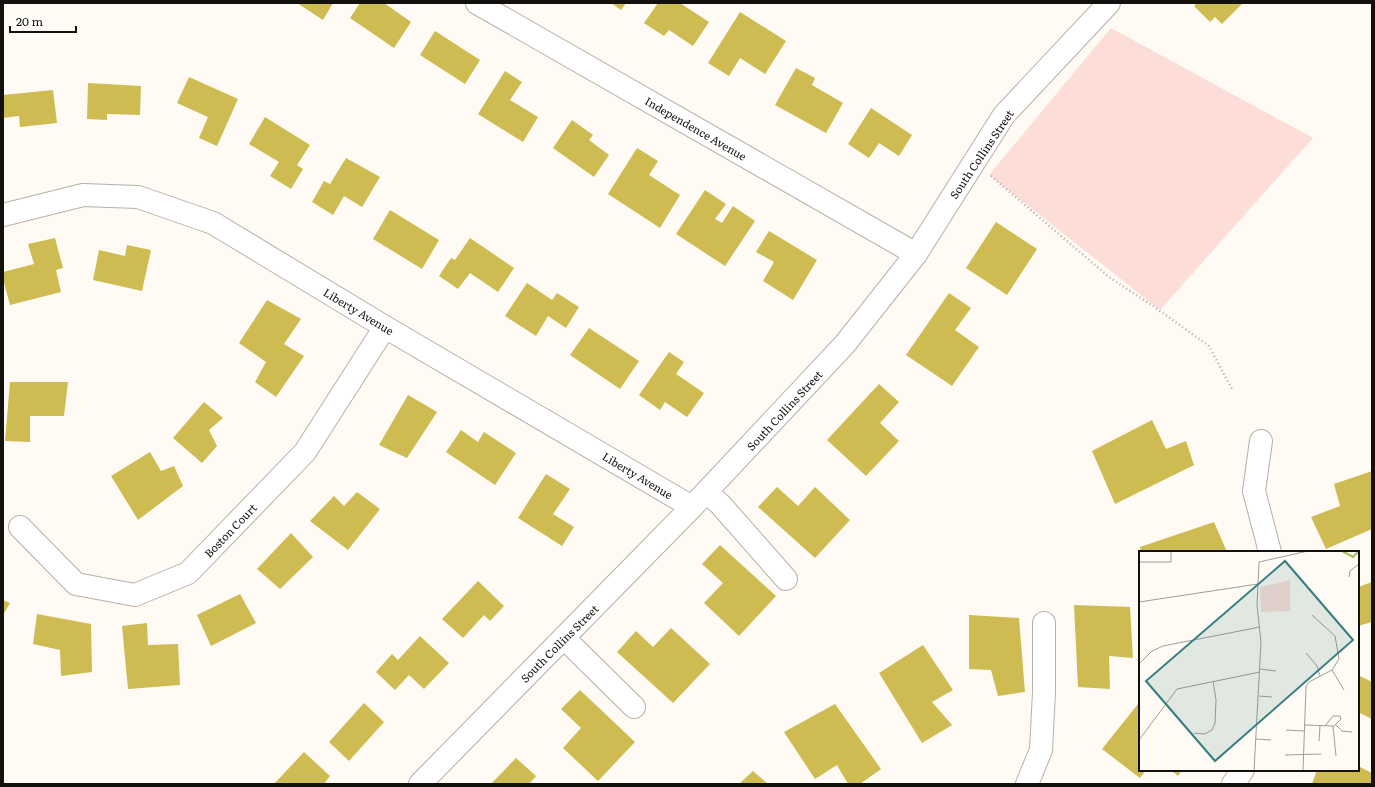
<svg xmlns="http://www.w3.org/2000/svg" width="1375" height="787" font-family="Literata,serif">
<style>
.green{fill:#fcddd8}
.building{fill:#cebc52}
.lines{fill:none;stroke-linecap:round;stroke-linejoin:round}
.minor-casing{stroke:#b6b0a8;stroke-width:24}
.path{stroke:#afaba5;stroke-width:2.5;stroke-dasharray:1 3;stroke-linecap:butt}
.minor{stroke:#fff;stroke-width:22}
.labels{text-anchor:middle;dominant-baseline:central;stroke-width:3;stroke-linejoin:round;paint-order:stroke}
.street-label{font-size:11px;fill:#13110e;stroke:#fff}
.inset-river{fill:none;stroke:#a1bf5f;stroke-width:2}
.inset-road{fill:none;stroke:#a19d97;stroke-width:1}
.view{fill:#357e7e;fill-opacity:0.15;stroke:#357e7e;stroke-width:2}
.inset-edge{fill:none;stroke:#13110e;stroke-width:2}
</style>
<rect width="100%" height="100%" fill="#fffaf3"/>
<polygon class="green" points="1111,28 1313,138 1160,310 989,175"/>
<g class="building">
<polygon points="297,3 333,3 323,20"/>
<polygon points="360,3 384,3 411,22 394,48 350,18"/>
<polygon points="611,3 626,3 621,10"/>
<polygon points="658,3 680,3 709,22 693,46 669,30 664,36 644,23"/>
<polygon points="1197,3 1243,3 1222,24 1215,17 1210,22 1194,6"/>
<polygon points="740,12 786,41 765,74 740,58 729,76 708,63"/>
<polygon points="435,31 480,60 465,84 420,55"/>
<polygon points="796,68 815,78 812,85 843,103 826,133 775,105"/>
<polygon points="505,71 522,82 510,100 538,117 523,142 478,114"/>
<polygon points="189,77 238,99 217,146 199,138 208,117 177,103"/>
<polygon points="88,83 141,86 140,115 107,114 107,120 87,119"/>
<polygon points="53,90 57,123 20,127 19,116 3,118 3,95"/>
<polygon points="871,108 912,135 899,156 879,143 869,158 848,144"/>
<polygon points="265,117 310,145 297,165 303,169 291,189 270,176 279,162 249,144"/>
<polygon points="572,120 593,135 589,140 609,155 594,177 553,148"/>
<polygon points="637,148 658,161 649,175 680,195 660,228 608,194"/>
<polygon points="346,158 380,177 362,207 344,196 333,215 312,202 324,181 330,184"/>
<polygon points="705,190 726,204 715,219 722,223 733,206 755,221 725,266 676,234"/>
<polygon points="390,210 439,240 422,269 373,239"/>
<polygon points="996,222 1037,249 1007,295 966,268"/>
<polygon points="769,231 817,260 793,300 763,281 774,262 756,252"/>
<polygon points="55,238 63,268 56,270 61,292 10,305 3,279 3,272 34,264 28,244"/>
<polygon points="470,238 514,268 498,292 470,273 458,289 439,276 451,258 455,260"/>
<polygon points="127,245 151,250 142,291 93,280 99,250 125,256"/>
<polygon points="527,283 552,300 557,293 579,307 566,328 548,316 536,336 505,316"/>
<polygon points="949,293 971,308 955,330 979,347 952,386 906,355"/>
<polygon points="267,300 301,319 284,344 304,356 276,397 255,382 266,362 239,343"/>
<polygon points="589,328 639,361 620,389 570,355"/>
<polygon points="669,352 684,362 676,374 704,393 687,417 665,402 660,410 639,395"/>
<polygon points="10,382 68,382 64,416 30,416 30,442 5,441"/>
<polygon points="879,384 899,402 880,423 899,441 866,476 827,440"/>
<polygon points="408,395 437,412 407,458 379,445"/>
<polygon points="204,402 223,418 209,430 217,446 202,463 173,438"/>
<polygon points="1152,420 1166,449 1186,441 1194,465 1115,504 1092,451"/>
<polygon points="461,430 478,442 484,432 516,453 495,485 446,452"/>
<polygon points="150,452 161,471 174,466 183,486 138,520 111,476"/>
<polygon points="1372,471 1372,529 1326,549 1311,517 1340,506 1334,484"/>
<polygon points="546,474 570,489 553,514 574,527 562,546 518,518"/>
<polygon points="777,487 798,506 815,487 850,520 815,558 758,507"/>
<polygon points="357,492 380,509 348,550 310,521 334,496 344,506"/>
<polygon points="1214,522 1227,552 1141,552 1140,547"/>
<polygon points="291,533 313,557 280,589 257,569"/>
<polygon points="720,545 776,596 739,636 704,603 723,583 702,564"/>
<polygon points="478,581 504,606 490,621 484,615 463,638 442,619"/>
<polygon points="1372,582 1372,622 1358,626 1358,587"/>
<polygon points="240,594 256,623 211,646 197,615"/>
<polygon points="3,600 10,603 3,615"/>
<polygon points="1074,605 1130,607 1133,658 1109,656 1110,689 1078,687"/>
<polygon points="37,614 91,624 92,672 61,676 60,650 33,644"/>
<polygon points="969,615 1019,618 1025,692 998,696 991,670 969,669"/>
<polygon points="147,623 148,645 178,644 180,685 128,689 122,626"/>
<polygon points="671,628 710,664 673,703 617,652 636,631 653,647"/>
<polygon points="420,636 449,663 424,689 409,675 395,690 376,672 392,654 398,660"/>
<polygon points="923,645 953,690 932,702 952,725 922,743 879,673"/>
<polygon points="1358,675 1372,682 1372,719 1358,712"/>
<polygon points="580,690 635,742 598,781 563,748 581,728 561,709"/>
<polygon points="364,703 384,722 349,761 329,742"/>
<polygon points="835,704 881,769 860,784 848,784 837,765 815,779 784,732"/>
<polygon points="1138,704 1140,706 1140,770 1146,770 1140,778 1102,749"/>
<polygon points="304,752 330,776 324,784 274,784"/>
<polygon points="516,758 536,776 529,784 491,784"/>
<polygon points="1358,766 1372,773 1372,784 1312,784 1317,770 1358,770"/>
<polygon points="1171,770 1182,770 1178,776"/>
<polygon points="753,771 768,784 739,784"/>
</g>
<g class="lines">
<g class="minor-casing">
<g id="minor">
<polyline points="477,3 916,254"/>
<polyline points="3,215 83,195 138,197 213,223 385,327 692,507"/>
<polyline points="1261,441 1254,491 1270,552"/>
<polyline points="706,492 720,504 786,579"/>
<polyline points="20,527 76,584 135,595 188,573 305,452 385,327"/>
<polyline points="564,638 634,707"/>
<polyline points="420,784 692,507 845,344 916,254 1004,115 1109,3"/>
<polyline points="1027,784 1041,750 1044,692 1044,623"/>
<polyline points="1233,784 1243,770"/>
</g>
</g>
<polyline class="path" points="991,176 1109,277 1153,306 1209,346 1233,391"/>
<use href="#minor" class="minor"/>
</g>
<g class="labels">
<g class="street-label">
<text transform="translate(696 128) rotate(30)">Independence Avenue</text>
<text transform="translate(981 154) rotate(-56)">South Collins Street</text>
<text transform="translate(359 311) rotate(31)">Liberty Avenue</text>
<text transform="translate(784 410) rotate(-47)">South Collins Street</text>
<text transform="translate(638 475) rotate(31)">Liberty Avenue</text>
<text transform="translate(230 530) rotate(-46)">Boston Court</text>
<text transform="translate(559 643) rotate(-45)">South Collins Street</text>
</g>
</g>
<g transform="translate(1139 551)">
<rect width="220" height="220" fill="#fffaf3"/>
<path d="M 151,29 L 151,60 L 122,61 L 121,36 Z" fill="#fcddd8"/>
<path class="inset-river" d="M 203,0 L 214,6 L 220,0"/>
<path class="inset-road" d="M 0,11 L 32,11 L 32,0M 210,26 L 211,20 L 220,13M 0,51 L 119,33M 167,102 L 178,115 L 181,125M 0,113 L 13,100 L 24,95 L 121,76M 121,118 L 137,120M 193,119 L 205,139M 120,145 L 133,146M 165,174 L 195,175 L 202,168 L 201,165 L 194,165 L 186,175M 197,174 L 203,180 L 213,181M 194,175 L 197,205M 147,179 L 165,180M 55,182 L 66,183 L 73,179 L 76,172 L 77,149 L 74,130M 117,188 L 132,189M 0,189 L 38,138 L 121,121M 180,190 L 181,175M 146,204 L 182,203M 115,220 L 122,91 L 118,54 L 120,11 L 169,0M 164,220 L 167,135 L 170,131 L 193,119 L 200,108 L 196,85 L 173,64"/>
<path class="view" d="M 146,10 L 214,89 L 76,210 L 7,130 Z"/>
<rect width="220" height="220" class="inset-edge"/>
</g>
<rect width="1375" height="787" fill="none" stroke="#13110e" stroke-width="8"/>
<path d="M10 26v6h66v-6" fill="none" stroke="#13110e" stroke-width="2"/>
<text x="16" y="26" font-size="12" fill="#13110e" stroke="#ffffff" stroke-width="3" paint-order="stroke">20 m</text>
</svg>
